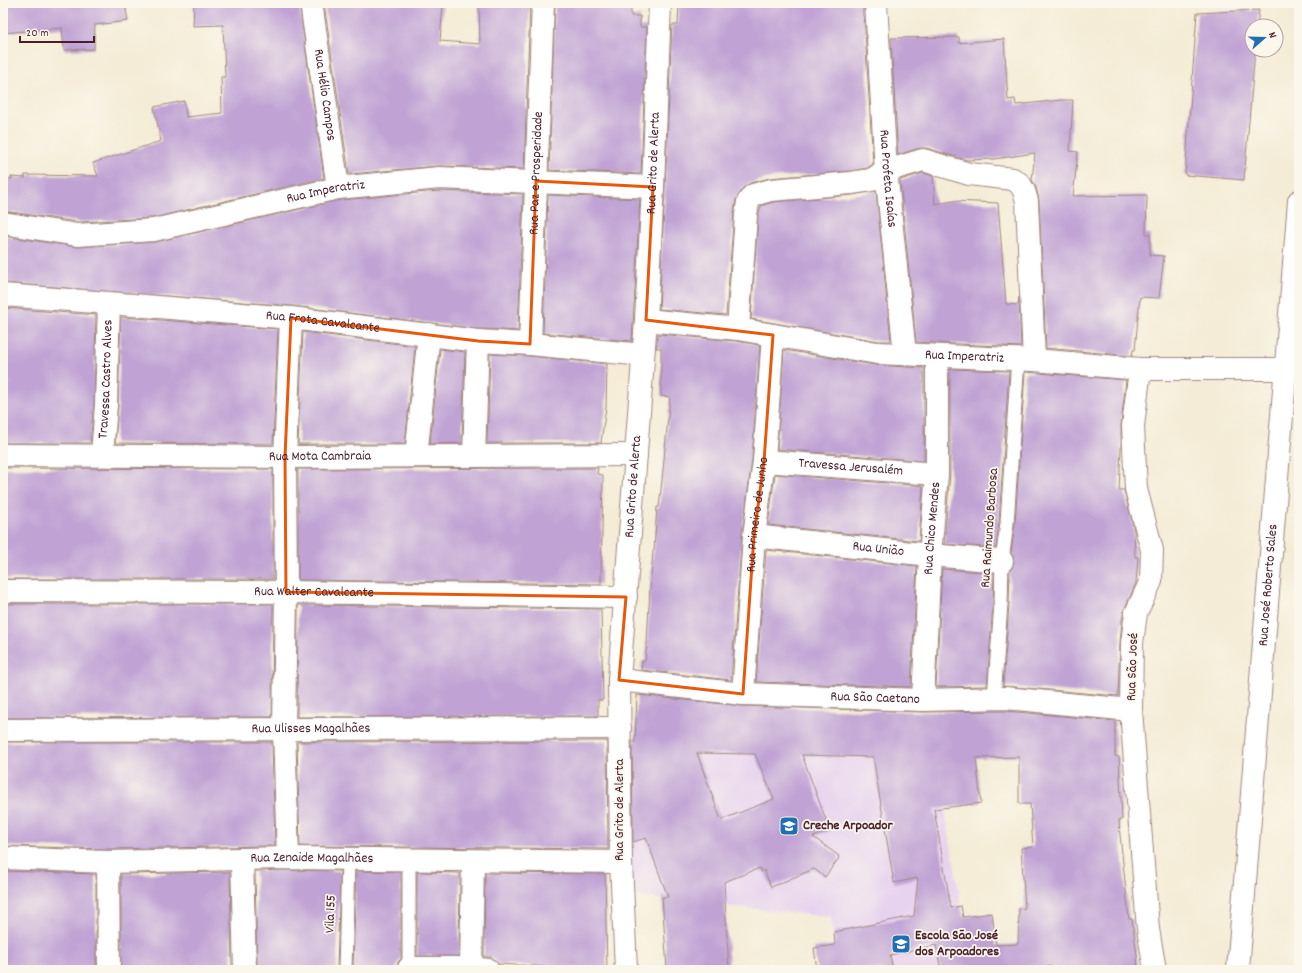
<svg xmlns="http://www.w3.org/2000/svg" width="1302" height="973" font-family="Dekko,sans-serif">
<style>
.built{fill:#e7d2ef}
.building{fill:#c0a3d4;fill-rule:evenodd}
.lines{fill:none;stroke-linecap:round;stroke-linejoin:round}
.service-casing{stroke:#9f8680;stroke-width:15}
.minor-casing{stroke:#9f8680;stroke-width:24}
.secondary-casing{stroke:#9f8680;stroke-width:24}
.service{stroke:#fff;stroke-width:13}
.minor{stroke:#fff;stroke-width:22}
.secondary{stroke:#fff;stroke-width:22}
.marked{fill:none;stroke:#e8590c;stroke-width:3;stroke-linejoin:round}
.labels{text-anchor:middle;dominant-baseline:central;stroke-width:3.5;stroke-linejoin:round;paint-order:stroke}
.street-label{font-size:14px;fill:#4a1f2b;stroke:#fbf7ec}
.poi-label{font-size:14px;font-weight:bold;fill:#4a1f2b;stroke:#fbf7ec;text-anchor:start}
</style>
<rect width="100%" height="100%" fill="#fbf7ec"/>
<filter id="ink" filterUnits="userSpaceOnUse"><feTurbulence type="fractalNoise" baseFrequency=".025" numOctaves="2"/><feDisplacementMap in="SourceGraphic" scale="8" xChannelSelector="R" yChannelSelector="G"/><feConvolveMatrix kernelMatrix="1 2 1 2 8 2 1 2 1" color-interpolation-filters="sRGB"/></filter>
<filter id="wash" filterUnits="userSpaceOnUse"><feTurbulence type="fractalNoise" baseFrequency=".012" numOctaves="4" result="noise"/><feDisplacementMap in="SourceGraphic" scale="16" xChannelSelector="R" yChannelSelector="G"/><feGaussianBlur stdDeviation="0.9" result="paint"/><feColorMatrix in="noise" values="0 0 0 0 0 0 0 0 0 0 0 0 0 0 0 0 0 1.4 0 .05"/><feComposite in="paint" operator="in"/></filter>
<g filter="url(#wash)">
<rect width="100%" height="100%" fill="#f4ecd6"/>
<polygon class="built" points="627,751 936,757 972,970 838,970 831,917 633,896"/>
<g id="blocks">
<g class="building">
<polygon points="3,3 125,3 128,21 95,25 94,49 64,50 62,28 3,33"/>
<polygon points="194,3 299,3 324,178 152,218 78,222 3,211 3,178 12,179 11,177 25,178 25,175 98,176 93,163 161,141 154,107 184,101 186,117 222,113 221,77 225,77 223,25 193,26"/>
<polygon points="324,3 443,3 440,41 480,44 479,3 530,3 524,169 438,166 349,174"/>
<polygon points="555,3 631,3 631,16 640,16 640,27 647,27 641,174 549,170"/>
<polygon points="679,3 863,3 863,16 864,16 873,164 867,168 850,171 770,178 750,183 743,188 736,200 734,213 726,315 659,309 665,188 672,25 678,25"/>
<polygon points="1259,10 1257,26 1252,26 1252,50 1255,50 1244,180 1185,175 1197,13"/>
<polygon points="959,37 959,43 1004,39 1008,100 1015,99 1016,105 1061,100 1073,100 1070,151 1078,152 1073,196 1147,195 1146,234 1150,234 1150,255 1164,256 1159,298 1140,297 1135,350 1133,350 1132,356 1046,348 1039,200 1036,187 1032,180 1035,153 994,159 967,160 926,148 919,148 898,155 891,38"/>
<polygon points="923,173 933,176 935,204 954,201 998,203 1006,304 1018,305 1019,297 1021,347 916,342 900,180"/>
<polygon points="439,191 523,194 518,331 479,329 292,306 3,283 3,236 78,247 155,242 340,200"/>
<polygon points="876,191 891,341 878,341 751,319 758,216 761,206 773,202 852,195"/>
<polygon points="548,195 640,199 632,341 543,333"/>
<polygon points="3,308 96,315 94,404 90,443 3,443"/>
<polygon points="121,317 278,329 273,444 115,443 118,405"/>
<polygon points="303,332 415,346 405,444 298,444"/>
<polygon points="658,334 736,341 760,345 752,460 742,535 731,680 641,670 642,661 645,661 647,643 650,588 653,551 654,551 657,507 659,507 662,480 670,397 661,396 661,348 656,348"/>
<polygon points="440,349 465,352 462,443 430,444"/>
<polygon points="784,350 875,365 924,368 924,461 777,449"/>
<polygon points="490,354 529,356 607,364 606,407 601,443 487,443"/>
<polygon points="950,369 1009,371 999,522 996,548 944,544 950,474"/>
<polygon points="1025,372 1126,380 1121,425 1121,446 1119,490 1124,490 1134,530 1135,557 1138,557 1136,583 1125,608 1122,619 1120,643 1118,696 1003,686 1009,605 1010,570 1012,568 1014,562 1013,556 1011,553 1015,524"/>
<polygon points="3,468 273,469 273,579 3,579"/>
<polygon points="598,468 597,474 603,475 601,584 298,580 298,469"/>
<polygon points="775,474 923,486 919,541 768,525"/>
<polygon points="766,550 917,566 911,687 756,682"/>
<polygon points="942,569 994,573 993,604 987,686 936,687"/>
<polygon points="3,604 273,604 272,717 3,718"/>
<polygon points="298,605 601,609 603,700 598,700 598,716 297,717"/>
<path d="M 637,695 L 743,706 L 923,712 L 1005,711 L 1115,721 L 1115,756 L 1119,757 L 1122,820 L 1119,820 L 1120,835 L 1129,919 L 1132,919 L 1137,955 L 1138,970 L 1052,970 L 1051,966 L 1014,970 L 941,970 L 936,945 L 890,955 L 893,970 L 817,970 L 814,948 L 835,945 L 834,932 L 914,916 L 918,878 L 894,883 L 873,757 L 802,755 L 830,831 L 813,837 L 839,856 L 838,857 L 839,858 L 825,877 L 814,869 L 771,887 L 764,870 L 761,872 L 760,868 L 724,882 L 729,970 L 667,970 L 662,897 L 668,897 L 646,838 L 633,842 L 632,742 L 635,742 ZM 697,753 L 755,754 L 774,799 L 721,820 ZM 1019,757 L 1019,804 L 1030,804 L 1033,847 L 1021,848 L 1025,908 L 1019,909 L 1018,944 L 996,945 L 992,913 L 963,917 L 961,906 L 951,908 L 934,809 L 981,803 L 976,758 Z"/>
<polygon points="598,741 607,741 608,849 300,846 297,742"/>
<polygon points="3,742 272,742 275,846 108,849 3,846"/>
<polygon points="288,870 340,871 337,970 257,970 255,871"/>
<polygon points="3,871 96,874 96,970 3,970"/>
<polygon points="356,871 401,872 401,959 398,962 396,970 353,970"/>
<polygon points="230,872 232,970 121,970 121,874"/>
<polygon points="417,872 460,873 459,956 417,956"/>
<polygon points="485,873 605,874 607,970 498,964 492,957 484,957"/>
</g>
</g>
</g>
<g filter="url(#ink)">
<use href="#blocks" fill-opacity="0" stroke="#9f8680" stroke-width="1"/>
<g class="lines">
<g class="service-casing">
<g id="service">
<polyline points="994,698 1001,604 1002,561 1007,523 1018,359"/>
<polyline points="409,968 409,859"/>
<polyline points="345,970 348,859"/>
</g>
</g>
<g class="minor-casing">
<g id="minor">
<path id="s1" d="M 311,3 L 338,188"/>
<path id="s2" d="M 876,3 L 886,171 L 905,354"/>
<path id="s3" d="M 3,223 L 77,235 L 154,230 L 338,188 L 439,178 L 653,187"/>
<path id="s4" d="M 3,295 L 109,303 L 291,318 L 478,341 L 530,344 L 643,355"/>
<path id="s5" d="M 646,320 L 738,329 L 877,353 L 1034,360 L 1140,369 L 1285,369"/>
<polyline points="738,329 746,215 748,202 753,195 771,190 851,183 871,180 886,171 923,160 969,174 1013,179 1020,184 1024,191 1027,201 1034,360"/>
<path id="s6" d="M 530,344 L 543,3"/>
<polyline points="1140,369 1133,426 1136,489 1152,550 1151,581 1136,613 1132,643 1131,710 1148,929 1155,970"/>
<path id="s7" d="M 3,455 L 285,457 L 636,455"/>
<path id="s8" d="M 102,455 L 106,405 L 109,303"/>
<polyline points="474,455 478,341"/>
<polyline points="416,456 429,334"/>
<path id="s9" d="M 764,461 L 937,474"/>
<path id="s10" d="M 754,536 L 930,555 L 1002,561"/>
<path id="s11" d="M 3,591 L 286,592 L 626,597"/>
<path id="s12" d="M 619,680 L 743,694 L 923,700 L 1005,698 L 1131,710"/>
<path id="s13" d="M 743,694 L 754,536 L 764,461 L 773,335"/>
<path id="s14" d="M 923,700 L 930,555 L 937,474 L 937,356"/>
<path id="s15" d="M 3,730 L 620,728"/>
<path id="s16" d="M 3,858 L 108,862 L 288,858 L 621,862"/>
<polyline points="288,858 284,729 286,592 285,457 291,318"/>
<polyline points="242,859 245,970"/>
<polyline points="108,862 109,970"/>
<polyline points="471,968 473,861"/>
<polyline points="409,970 409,968 471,968 488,970"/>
<path id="s17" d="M 626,970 L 621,862 L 619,680 L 646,320 L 653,187 L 660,3"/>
</g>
</g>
<g class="secondary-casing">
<g id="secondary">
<path id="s18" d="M 1238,970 L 1299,201"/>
</g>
</g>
<use href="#service" class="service"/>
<use href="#minor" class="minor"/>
<use href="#secondary" class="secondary"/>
</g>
</g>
<path class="marked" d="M 536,181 L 653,187 L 646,320 L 773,335 L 764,461 L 754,536 L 743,694 L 619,680 L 626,597 L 286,592 L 285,457 L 291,318 L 478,341 L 530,344 Z"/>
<defs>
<g id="school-square" transform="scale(1)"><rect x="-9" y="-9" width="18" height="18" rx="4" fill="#1f6fb2" stroke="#fbf7ec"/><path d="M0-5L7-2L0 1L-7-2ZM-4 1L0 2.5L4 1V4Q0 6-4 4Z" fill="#fff"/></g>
</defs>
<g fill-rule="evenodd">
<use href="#school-square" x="789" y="826"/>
<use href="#school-square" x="901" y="944"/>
</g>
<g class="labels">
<g class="street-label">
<text stroke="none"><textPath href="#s1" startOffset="93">Rua Hélio Campos</textPath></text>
<text stroke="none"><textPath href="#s17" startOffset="808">Rua Grito de Alerta</textPath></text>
<text stroke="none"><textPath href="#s6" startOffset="171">Rua Paz e Prosperidade</textPath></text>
<text stroke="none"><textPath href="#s2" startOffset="176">Rua Profeta Isaías</textPath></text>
<text stroke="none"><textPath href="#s3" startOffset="328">Rua Imperatriz</textPath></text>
<text stroke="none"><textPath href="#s4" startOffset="321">Rua Frota Cavalcante</textPath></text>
<text stroke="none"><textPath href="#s5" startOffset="321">Rua Imperatriz</textPath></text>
<text stroke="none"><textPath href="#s8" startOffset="76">Travessa Castro Alves</textPath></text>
<text stroke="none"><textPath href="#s7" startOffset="317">Rua Mota Cambraia</textPath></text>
<text stroke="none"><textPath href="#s9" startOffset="87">Travessa Jerusalém</textPath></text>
<text stroke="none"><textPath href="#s17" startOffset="484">Rua Grito de Alerta</textPath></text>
<text stroke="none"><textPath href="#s13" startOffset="180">Rua Primeiro de Junho</textPath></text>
<text stroke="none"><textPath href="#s14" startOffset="172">Rua Chico Mendes</textPath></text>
<text transform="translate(990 528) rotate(-86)">Rua Raimundo Barbosa</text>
<text stroke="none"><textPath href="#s10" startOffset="125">Rua União</textPath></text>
<text stroke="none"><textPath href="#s18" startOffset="386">Rua José Roberto Sales</textPath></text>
<text stroke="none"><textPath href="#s11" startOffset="311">Rua Walter Cavalcante</textPath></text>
<text transform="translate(1133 667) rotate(-88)">Rua São José</text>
<text stroke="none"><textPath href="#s12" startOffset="257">Rua São Caetano</textPath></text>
<text stroke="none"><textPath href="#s15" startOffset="308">Rua Ulisses Magalhães</textPath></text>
<text transform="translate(620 810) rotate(-90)">Rua Grito de Alerta</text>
<text stroke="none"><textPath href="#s16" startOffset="309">Rua Zenaide Magalhães</textPath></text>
<text transform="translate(331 914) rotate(-88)">Vila 155</text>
</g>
<g class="poi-label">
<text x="803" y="826">Creche Arpoador</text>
<text x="915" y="936">Escola São José<tspan x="915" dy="16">dos Arpoadores</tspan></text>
</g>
</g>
<rect width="1302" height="973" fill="none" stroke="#fbf7ec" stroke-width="16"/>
<g transform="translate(1264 38) rotate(70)"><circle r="19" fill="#fbf7ec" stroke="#b4a19f"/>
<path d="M0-3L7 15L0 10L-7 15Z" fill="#1f6fb2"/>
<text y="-6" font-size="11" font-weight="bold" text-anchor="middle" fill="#4a1f2b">N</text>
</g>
<path d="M20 36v6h74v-6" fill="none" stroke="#4a1f2b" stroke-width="2"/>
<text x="26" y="36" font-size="12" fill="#4a1f2b" stroke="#fbf7ec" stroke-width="3" paint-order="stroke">20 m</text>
</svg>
